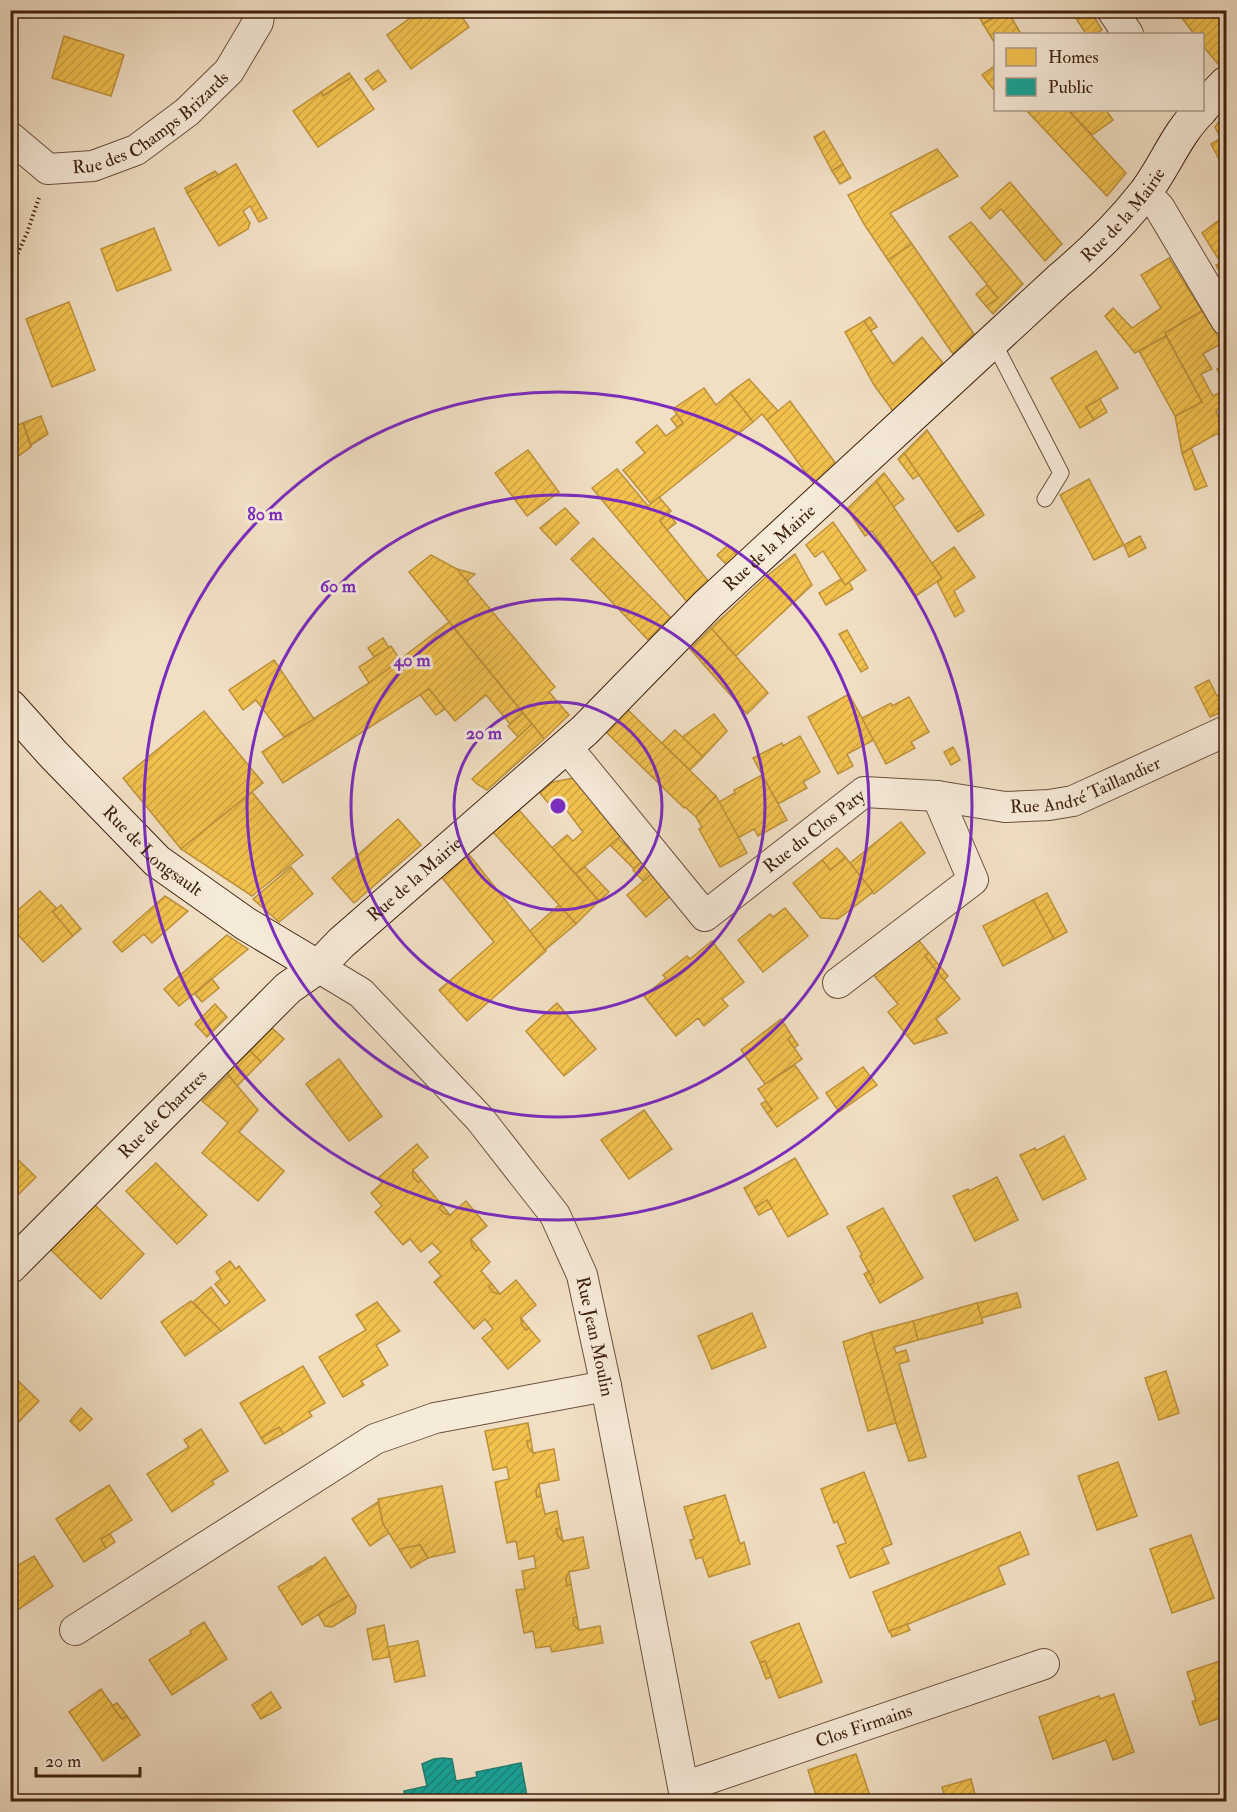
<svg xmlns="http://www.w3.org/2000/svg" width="1237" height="1812" font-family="'IM FELL Double Pica',serif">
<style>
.homes{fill:url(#homes-hatch);stroke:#bd913b;stroke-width:1.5}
.public{fill:url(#public-hatch);stroke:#237c6f;stroke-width:1.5}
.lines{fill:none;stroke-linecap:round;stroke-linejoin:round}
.lane-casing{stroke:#6c503c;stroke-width:17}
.street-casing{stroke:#6c503c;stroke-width:32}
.secondary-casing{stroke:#40210e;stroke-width:35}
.path{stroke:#40210e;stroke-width:4;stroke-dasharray:1.5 3;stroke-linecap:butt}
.lane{stroke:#f6ead9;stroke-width:15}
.street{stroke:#f6ead9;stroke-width:30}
.secondary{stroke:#f6ead9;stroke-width:33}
.ring{fill:none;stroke:#7b2cbf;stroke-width:3}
.labels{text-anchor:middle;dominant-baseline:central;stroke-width:6;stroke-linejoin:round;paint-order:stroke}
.street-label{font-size:18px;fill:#40210e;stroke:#f6ead9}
.centre{fill:#7b2cbf;stroke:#f6ead9;stroke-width:3}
.ring-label{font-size:18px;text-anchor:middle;font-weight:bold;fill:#7b2cbf;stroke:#f6ead9;stroke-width:6;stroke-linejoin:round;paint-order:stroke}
</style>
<defs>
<pattern id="homes-hatch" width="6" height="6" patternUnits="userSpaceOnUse" patternTransform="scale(1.5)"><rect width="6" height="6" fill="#f2c14e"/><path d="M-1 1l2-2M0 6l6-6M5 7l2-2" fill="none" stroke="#d1a643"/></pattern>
<pattern id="public-hatch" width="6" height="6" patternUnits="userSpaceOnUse" patternTransform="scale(1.5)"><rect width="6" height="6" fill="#17a398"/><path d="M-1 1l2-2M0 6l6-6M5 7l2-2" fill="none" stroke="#16847a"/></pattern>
</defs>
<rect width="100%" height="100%" fill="#f1dfc4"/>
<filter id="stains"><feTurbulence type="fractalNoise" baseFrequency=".00333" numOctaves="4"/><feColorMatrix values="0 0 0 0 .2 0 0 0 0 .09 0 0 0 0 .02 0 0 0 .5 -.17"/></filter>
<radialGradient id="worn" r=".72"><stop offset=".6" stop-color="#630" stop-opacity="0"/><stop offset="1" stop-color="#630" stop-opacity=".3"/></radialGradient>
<g class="homes">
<polygon points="421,10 457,10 469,27 411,69 387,35"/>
<polygon points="976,10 1007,10 983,24"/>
<polygon points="1007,10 1021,34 996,34 996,45 983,24"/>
<polygon points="1074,10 1090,10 1102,30 1094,34 1086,34 1072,12"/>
<polygon points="1176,10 1213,10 1226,27 1226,56 1218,64 1202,45 1202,34 1194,34"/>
<polygon points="1213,10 1226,10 1226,15 1220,20"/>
<polygon points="64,36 124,55 111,96 52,78"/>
<polygon points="996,65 996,87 993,89 982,75"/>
<polygon points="378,70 386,81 373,90 365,79"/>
<polygon points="349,73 352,77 323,96 321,92"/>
<polygon points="352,77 374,109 318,147 293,111 321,92 323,96"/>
<polygon points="1026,110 1068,110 1126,173 1107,196"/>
<polygon points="1075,110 1106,110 1113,120 1092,135 1071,113"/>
<polygon points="1226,112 1226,148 1215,127"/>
<polygon points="824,131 843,164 832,171 814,137"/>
<polygon points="1221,138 1226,152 1218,157 1211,144"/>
<polygon points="937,149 958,176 890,213 912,244 888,260 864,224 848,195"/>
<polygon points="1226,152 1226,172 1218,157"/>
<polygon points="236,164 267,218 259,222 250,206 243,211 250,223 248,229 219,246 187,193"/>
<polygon points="843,164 851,178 840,184 832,171"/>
<polygon points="215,171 218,175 187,193 185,188"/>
<polygon points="1010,182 1062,244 1045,261 1001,209 990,219 981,208"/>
<polygon points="1226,215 1226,260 1221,263 1202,233"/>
<polygon points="971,222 1023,284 993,314 986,306 998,298 949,237"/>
<polygon points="154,228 171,270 117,291 101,249"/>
<polygon points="912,244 974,334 953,354 888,260"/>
<polygon points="1169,258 1202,311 1165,333 1166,336 1135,353 1105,316 1113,308 1132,328 1161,308 1141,275"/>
<polygon points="1226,260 1226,283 1216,265"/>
<polygon points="987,285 998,298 986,306 976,294"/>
<polygon points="69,302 95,370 52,387 26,319"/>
<polygon points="1202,311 1222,343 1203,354 1212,369 1201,374 1213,396 1226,389 1226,406 1216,410 1226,440 1222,441 1218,433 1182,453 1175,416 1202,402 1165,333"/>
<polygon points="870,317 877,327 870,331 864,321"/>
<polygon points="864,321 893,364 922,337 943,363 893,411 874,385 845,332"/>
<polygon points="1166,336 1202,402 1175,416 1139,351"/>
<polygon points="1096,351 1118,388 1086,407 1094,420 1080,428 1051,378"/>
<polygon points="1226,363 1226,387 1217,369"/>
<polygon points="749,379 778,411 767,420 762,414 753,422 730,393"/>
<polygon points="704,388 716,405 730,393 753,422 651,504 623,470 645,453 636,442 657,425 666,436 683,423 673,409"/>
<polygon points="1100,399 1107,412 1094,420 1086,407"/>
<polygon points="790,401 836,464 814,484 767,420"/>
<polygon points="677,414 683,423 677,427 671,419"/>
<polygon points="41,416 48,434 31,445 23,423"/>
<polygon points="23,423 31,447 17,457 10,441 10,428"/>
<polygon points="927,430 981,510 955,528 904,453"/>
<polygon points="1191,448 1207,486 1195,490 1182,453"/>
<polygon points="528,450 559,492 527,516 495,473"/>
<polygon points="904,453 919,475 913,479 898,459"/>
<polygon points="617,469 648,506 659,497 671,511 660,521 709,582 687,602 592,488"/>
<polygon points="884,473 904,499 893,507 876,481"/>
<polygon points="1089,479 1124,545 1094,560 1060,495"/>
<polygon points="876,481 942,578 916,596 872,531 865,536 847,509"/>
<polygon points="565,508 579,523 556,545 540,528"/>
<polygon points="981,510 984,515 958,532 955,528"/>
<polygon points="668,513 676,523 667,530 660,521"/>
<polygon points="833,522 866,570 845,585 823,551 815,557 806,545"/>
<polygon points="1140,536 1146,548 1129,557 1124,545"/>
<polygon points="593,538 671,618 648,640 571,559"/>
<polygon points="728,545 737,555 727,565 717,555"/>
<polygon points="954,547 975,577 954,591 964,611 955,617 937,582 942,578 932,563"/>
<polygon points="795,554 812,585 736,656 711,628 768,575"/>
<polygon points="431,555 457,569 555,687 549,692 569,715 544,739 409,572"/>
<polygon points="457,569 475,574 467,581"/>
<polygon points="841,579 845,585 849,582 853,589 826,605 819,593"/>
<polygon points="449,622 523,713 510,724 486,695 455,721 429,689 283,783 262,752 369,683"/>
<polygon points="711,628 768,693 747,714 690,649"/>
<polygon points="847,630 868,668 861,672 839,634"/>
<polygon points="383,638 389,648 374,657 368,648"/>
<polygon points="391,646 400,660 369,683 359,667"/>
<polygon points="274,660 314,719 284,737 256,700 243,710 229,690"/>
<polygon points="1209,680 1217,696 1226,691 1226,710 1210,717 1195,687"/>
<polygon points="429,689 445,709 436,715 420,695"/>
<polygon points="849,694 874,740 847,754 853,766 838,774 808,717"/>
<polygon points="909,697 929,732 911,742 915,748 886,764 862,718 891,703 892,706"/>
<polygon points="627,709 716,796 696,817 685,807 684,808 606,732"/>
<polygon points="204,711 263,783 181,849 123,778"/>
<polygon points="523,713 532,724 518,737 508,726"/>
<polygon points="714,714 727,731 703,757 682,737"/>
<polygon points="532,724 544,739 487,790 477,784 472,779"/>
<polygon points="675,730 703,757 690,770 662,743"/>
<polygon points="800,736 820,772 803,782 807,788 778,804 753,758 782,743 783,746"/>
<polygon points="953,747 960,760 951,765 944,752"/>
<polygon points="762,775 787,820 758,836 754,829 738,838 719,802 735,793 734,790"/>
<polygon points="573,778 620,837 576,874 552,848 567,835 573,841 583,832 562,804 554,810 540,793 553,782"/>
<polygon points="252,792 303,855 252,896 181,849"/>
<polygon points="716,796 747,853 720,867 699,829 702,827 696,817"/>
<polygon points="519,810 599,901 576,924 493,832"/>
<polygon points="398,819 421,845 354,903 332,878"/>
<polygon points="901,822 925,853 874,894 850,863"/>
<polygon points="618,838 642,861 634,869 610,845"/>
<polygon points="837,848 846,858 830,870 822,860"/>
<polygon points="467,852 546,951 467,1021 439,990 494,942 440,875"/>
<polygon points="846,858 873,892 838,919 821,918 793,883 822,860 830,870"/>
<polygon points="642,861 653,873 643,881 633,870"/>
<polygon points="291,867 313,894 279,922 253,899"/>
<polygon points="585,867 609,892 599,901 576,874"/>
<polygon points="653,873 672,895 646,917 627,895"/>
<polygon points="40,891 57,909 53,912 73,936 43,962 10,926 10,917"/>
<polygon points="1047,893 1067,932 1054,939 1033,900"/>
<polygon points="165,896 188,911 152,943 144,934 122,952 113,942"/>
<polygon points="1033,900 1054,939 1003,966 983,926"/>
<polygon points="61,905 81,929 73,936 53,912"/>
<polygon points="559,905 576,924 545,950 530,931"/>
<polygon points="785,908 808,936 763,972 738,940 770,914 773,917"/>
<polygon points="227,935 248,949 179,1006 164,989"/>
<polygon points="916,937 929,953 925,956 960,999 936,1019 947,1033 914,1044 888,1012 898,1004 872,973"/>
<polygon points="712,941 744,982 722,999 728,1006 704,1026 698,1018 676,1036 644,996 666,978 663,975 687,956 690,959"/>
<polygon points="929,953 948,976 944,980 925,956"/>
<polygon points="212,979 219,988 202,1002 195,994"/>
<polygon points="557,1003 596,1049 564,1076 526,1031"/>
<polygon points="215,1004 227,1017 207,1037 195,1024"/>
<polygon points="781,1019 792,1036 788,1039 802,1059 765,1084 741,1050"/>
<polygon points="272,1028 284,1039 261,1062 250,1051"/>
<polygon points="792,1036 798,1045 794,1048 788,1039"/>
<polygon points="250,1051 261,1062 237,1086 227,1073"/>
<polygon points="339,1059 382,1116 349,1141 306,1084"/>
<polygon points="795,1065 818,1098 777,1127 767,1113 772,1110 758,1089"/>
<polygon points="863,1067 877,1085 839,1112 826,1093"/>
<polygon points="228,1075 258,1110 239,1132 284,1171 258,1201 202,1153 228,1123 202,1101"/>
<polygon points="766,1101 772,1110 767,1113 761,1104"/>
<polygon points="644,1110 672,1149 629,1179 601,1140"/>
<polygon points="1064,1136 1086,1179 1043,1200 1020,1155 1035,1148 1036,1151"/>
<polygon points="417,1144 428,1157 413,1170 413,1177 418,1182 421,1180 442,1205 439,1208 444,1213 450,1215 466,1201 487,1226 471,1239 472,1246 476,1251 479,1249 490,1262 481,1271 492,1284 489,1287 493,1292 500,1294 516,1280 536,1305 521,1318 522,1325 526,1330 529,1328 540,1341 508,1369 482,1338 493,1329 485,1319 474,1329 434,1282 441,1276 429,1262 441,1252 432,1243 421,1252 410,1239 403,1245 375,1212 382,1206 371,1193 382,1183 378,1178"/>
<polygon points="10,1152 36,1177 10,1203"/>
<polygon points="795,1158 828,1214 788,1237 767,1200 755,1208 744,1188"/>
<polygon points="156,1163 207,1215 177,1244 126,1191"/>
<polygon points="413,1170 421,1180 418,1182 413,1177"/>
<polygon points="997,1177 1018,1220 975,1241 953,1196 968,1189 969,1191"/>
<polygon points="767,1200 772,1208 759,1215 755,1208"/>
<polygon points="95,1205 144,1254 101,1299 51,1250"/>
<polygon points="442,1205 450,1215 444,1213 439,1208"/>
<polygon points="883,1208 923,1278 880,1303 870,1285 874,1282 860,1256 862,1255 847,1227"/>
<polygon points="471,1239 479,1249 476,1251 472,1246"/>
<polygon points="230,1261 236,1269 239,1266 265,1300 221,1331 193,1302 211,1287 225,1306 230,1302 215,1284 221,1279 216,1272"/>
<polygon points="869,1271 874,1282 870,1285 864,1274"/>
<polygon points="492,1284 500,1294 493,1292 489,1287"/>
<polygon points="1017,1293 1021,1307 981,1318 977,1303"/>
<polygon points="191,1301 221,1331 185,1356 161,1322"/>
<polygon points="377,1302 400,1331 376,1345 388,1365 361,1381 364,1385 343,1397 319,1357 366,1330 356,1315"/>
<polygon points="977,1303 983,1323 918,1340 913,1321"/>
<polygon points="752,1313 766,1347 712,1369 698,1336"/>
<polygon points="521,1318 529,1328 526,1330 522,1325"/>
<polygon points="913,1321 918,1340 894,1347 896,1353 906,1350 909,1361 899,1364 926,1457 909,1461 896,1423 871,1332"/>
<polygon points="871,1332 896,1423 868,1431 843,1342"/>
<polygon points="303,1366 325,1403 309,1412 312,1416 283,1434 279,1427 261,1438 240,1403"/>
<polygon points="1166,1371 1179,1413 1159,1420 1145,1378"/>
<polygon points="10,1373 39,1401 10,1431"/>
<polygon points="81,1408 92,1419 80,1431 70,1421"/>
<polygon points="528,1423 531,1440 527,1441 528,1447 533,1453 554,1449 559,1480 539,1484 536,1491 537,1497 541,1496 545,1514 557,1511 560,1528 556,1529 558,1536 563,1541 583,1537 589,1568 569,1572 566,1579 567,1586 571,1584 577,1617 573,1618 574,1625 579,1630 600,1626 603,1643 552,1652 550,1646 536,1648 533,1631 524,1633 516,1590 525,1589 522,1571 536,1568 534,1556 519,1559 516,1541 507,1543 495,1482 509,1479 507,1467 493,1470 485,1431"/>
<polygon points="279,1427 283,1434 265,1444 261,1438"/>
<polygon points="201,1429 228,1471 212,1481 214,1484 172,1512 147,1474 189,1447 184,1440"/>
<polygon points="531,1440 533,1453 528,1447 527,1441"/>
<polygon points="1118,1462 1137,1516 1097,1530 1078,1476"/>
<polygon points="864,1472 892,1544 882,1548 889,1563 850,1578 837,1546 846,1543 837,1521 834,1523 821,1489"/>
<polygon points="539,1484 541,1496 537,1497 536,1491"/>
<polygon points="109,1485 132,1520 101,1539 106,1548 84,1562 56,1519"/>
<polygon points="442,1486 455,1552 428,1558 420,1545 399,1549 383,1524 378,1499"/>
<polygon points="725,1495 740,1544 744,1542 750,1564 709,1577 702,1557 696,1559 690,1540 694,1539 684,1507"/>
<polygon points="378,1502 383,1524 389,1533 370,1546 352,1519"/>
<polygon points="560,1528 563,1541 558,1536 556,1529"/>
<polygon points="1020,1532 1029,1554 998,1567 1005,1584 889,1632 873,1592"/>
<polygon points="110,1534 115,1542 106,1548 101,1539"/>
<polygon points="1191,1535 1214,1598 1172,1613 1150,1549"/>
<polygon points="420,1545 428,1558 411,1568 399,1549"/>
<polygon points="34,1556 53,1586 10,1615 10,1570"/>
<polygon points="325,1557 349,1595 302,1625 278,1587 297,1575 298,1577"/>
<polygon points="311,1566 312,1568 298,1577 297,1575"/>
<polygon points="569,1572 571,1584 567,1586 566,1579"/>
<polygon points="349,1595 356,1606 355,1613 332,1627 325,1626 318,1614"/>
<polygon points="577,1617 579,1630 574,1625 573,1618"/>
<polygon points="204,1622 227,1659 172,1695 149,1660 191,1634 190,1631"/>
<polygon points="799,1623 822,1682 779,1698 765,1661 760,1663 751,1642"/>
<polygon points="907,1624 910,1630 892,1637 890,1631"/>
<polygon points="384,1625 390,1657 373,1660 367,1629"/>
<polygon points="418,1641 425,1676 395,1682 388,1647"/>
<polygon points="1226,1659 1226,1716 1200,1725 1192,1702 1196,1700 1187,1672"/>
<polygon points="765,1661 771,1677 766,1679 760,1663"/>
<polygon points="101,1689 122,1719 127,1716 140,1735 103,1761 69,1712"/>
<polygon points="271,1692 281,1708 261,1719 252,1705"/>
<polygon points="1114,1694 1134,1752 1113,1760 1106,1740 1053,1759 1039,1717 1099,1696 1100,1699"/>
<polygon points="117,1703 127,1716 122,1719 112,1706"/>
<polygon points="856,1754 872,1802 818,1802 808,1770"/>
<polygon points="971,1779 977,1802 946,1802 942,1787"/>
</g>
<polygon class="public" points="443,1758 452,1759 456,1781 477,1777 476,1772 521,1763 528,1802 406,1802 404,1791 427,1786 422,1764 434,1759"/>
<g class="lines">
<g class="lane-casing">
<polyline id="lane" points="993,341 1061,473 1045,499"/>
</g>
<g class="street-casing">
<g id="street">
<polyline points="1112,10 1128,34"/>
<path id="s1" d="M 10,137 L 48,169 L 93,166 L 136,150 L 187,112 L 229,71 L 258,22 L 260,10"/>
<polyline points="1145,193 1159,207 1226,320"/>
<path id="s2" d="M 566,746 L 705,916 L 864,792 L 937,796 L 973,880 L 838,983"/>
<path id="s3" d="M 937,796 L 1005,807 L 1049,805 L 1073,801 L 1226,731"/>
<path id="s4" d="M 318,967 L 361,993 L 480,1119 L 555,1215 L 582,1275 L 606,1386 L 686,1802"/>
<polyline points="75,1630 375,1439 435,1418 606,1386"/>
<path id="s5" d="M 684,1787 L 1044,1664"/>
</g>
</g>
<g class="secondary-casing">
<g id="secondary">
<polyline points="1202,108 1226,83"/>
<path id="s6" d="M 10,706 L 53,754 L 157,861 L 246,924 L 318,967"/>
<path id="s7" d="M 10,1267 L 288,988 L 318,967 L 341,943 L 585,730 L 708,604 L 1059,280 C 1090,254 1119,226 1144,194 C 1165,167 1176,134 1201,110"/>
</g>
</g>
<polyline class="path" points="10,270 27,233 39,198"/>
<use href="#lane" class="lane"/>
<use href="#street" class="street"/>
<use href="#secondary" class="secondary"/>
</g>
<g class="ring">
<circle cx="558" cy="806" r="104"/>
<circle cx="558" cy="806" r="207"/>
<circle cx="558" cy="806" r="311"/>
<circle cx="558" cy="806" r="414"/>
</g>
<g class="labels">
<g class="street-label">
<text stroke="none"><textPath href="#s1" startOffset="166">Rue des Champs Brizards</textPath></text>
<text stroke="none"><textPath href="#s7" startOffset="1533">Rue de la Mairie</textPath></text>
<text stroke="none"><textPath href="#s7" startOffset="1047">Rue de la Mairie</textPath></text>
<text stroke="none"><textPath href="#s3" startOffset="153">Rue André Taillandier</textPath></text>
<text stroke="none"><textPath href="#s2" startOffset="358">Rue du Clos Paty</textPath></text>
<text stroke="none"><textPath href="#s6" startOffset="204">Rue de Longsault</textPath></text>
<text stroke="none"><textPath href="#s7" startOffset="561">Rue de la Mairie</textPath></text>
<text stroke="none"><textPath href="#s7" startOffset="216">Rue de Chartres</textPath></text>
<text stroke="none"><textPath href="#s4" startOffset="474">Rue Jean Moulin</textPath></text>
<text stroke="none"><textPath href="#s5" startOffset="190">Clos Firmains</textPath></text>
</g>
</g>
<circle cx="558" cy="806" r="9" class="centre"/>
<g class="ring-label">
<text x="265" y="520">80 m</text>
<text x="338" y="592">60 m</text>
<text x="412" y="666">40 m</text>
<text x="484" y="739">20 m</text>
</g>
<rect width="1237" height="1812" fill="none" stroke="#f1dfc4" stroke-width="36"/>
<rect x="12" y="12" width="1213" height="1788" fill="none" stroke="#40210e" stroke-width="3"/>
<rect x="18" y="18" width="1201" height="1776" fill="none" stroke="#40210e" stroke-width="1.5"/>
<rect x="994" y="33" width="210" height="78" fill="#f6ead9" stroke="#ad9a88" stroke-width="1.5"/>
<rect x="1006" y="48" width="30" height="18" fill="#f2c14e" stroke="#ad9a88" stroke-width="1.5"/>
<text x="1048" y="63" font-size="18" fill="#40210e">Homes</text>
<rect x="1006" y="78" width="30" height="18" fill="#17a398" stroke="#ad9a88" stroke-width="1.5"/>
<text x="1048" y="93" font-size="18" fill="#40210e">Public</text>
<path d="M36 1767v9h104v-9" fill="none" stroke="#40210e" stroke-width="3"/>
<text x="45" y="1767" font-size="18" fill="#40210e" stroke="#f6ead9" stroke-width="4.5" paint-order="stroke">20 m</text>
<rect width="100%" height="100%" filter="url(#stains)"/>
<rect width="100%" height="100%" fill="url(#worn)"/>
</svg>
